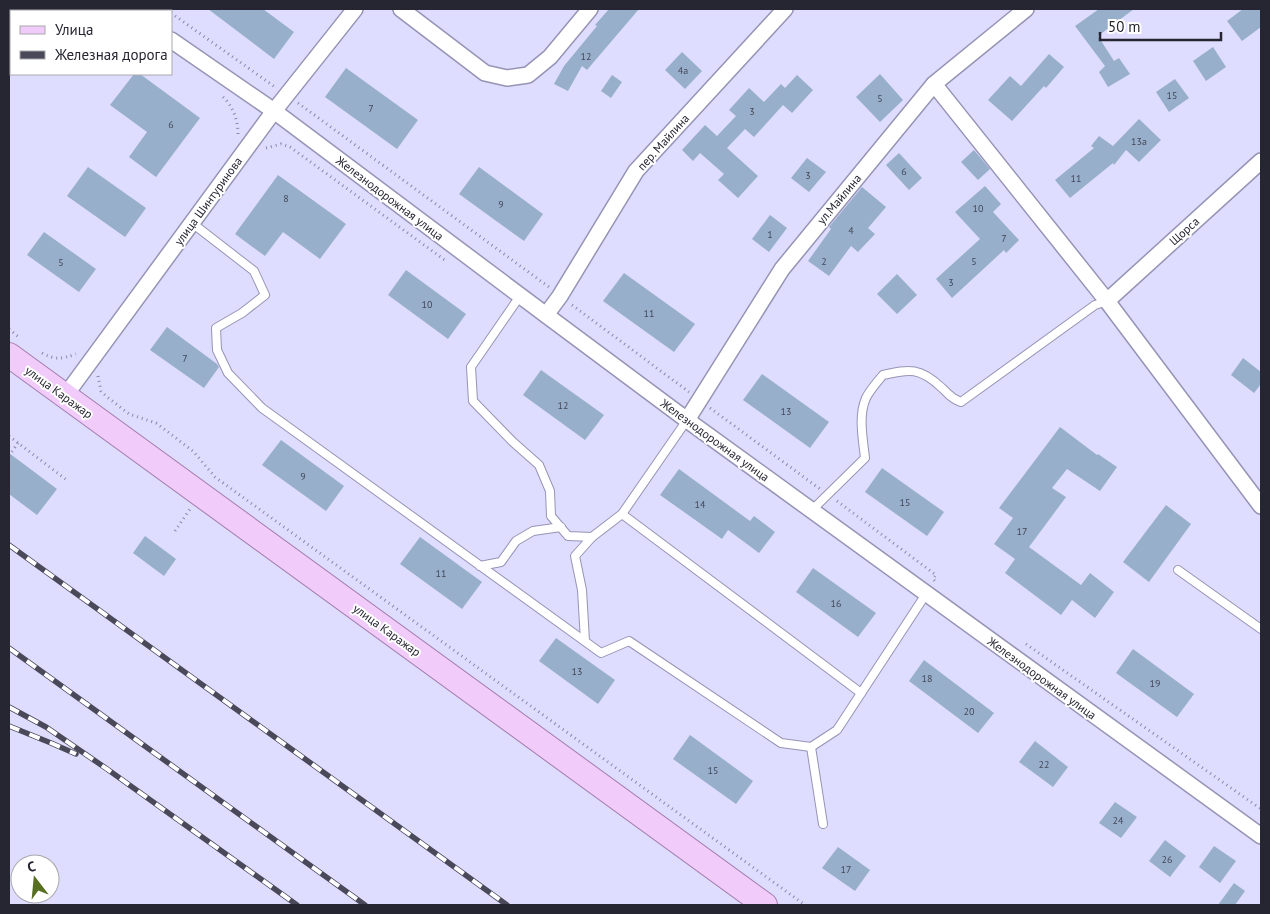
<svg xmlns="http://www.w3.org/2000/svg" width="1270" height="914" font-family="'PT Sans',sans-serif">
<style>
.building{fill:#98afcc}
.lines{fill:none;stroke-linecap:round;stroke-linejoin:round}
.service-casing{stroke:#9694b4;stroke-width:10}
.minor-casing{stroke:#9694b4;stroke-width:18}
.primary-casing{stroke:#a37cb2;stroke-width:26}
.path{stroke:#8b8aa2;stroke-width:3;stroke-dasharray:1 4;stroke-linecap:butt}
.service{stroke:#fff;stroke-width:8}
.minor{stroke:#fff;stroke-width:15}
.primary{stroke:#f1ccfa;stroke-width:24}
.rail-casing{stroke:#494959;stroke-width:5.5}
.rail{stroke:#fff;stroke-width:4;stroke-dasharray:11;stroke-linecap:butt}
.labels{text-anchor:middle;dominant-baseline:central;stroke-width:4;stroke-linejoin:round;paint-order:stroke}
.number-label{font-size:10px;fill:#424858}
.street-label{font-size:12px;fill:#262632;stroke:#fff}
</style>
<rect width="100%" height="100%" fill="#deddff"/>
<g class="building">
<polygon points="208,9 263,9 294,32 274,59"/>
<polygon points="609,9 639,9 587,70 582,66 568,91 554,84 564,66 597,26 595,25"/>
<polygon points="1099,9 1134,9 1098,36 1114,61 1119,58 1130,74 1108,87 1099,72 1105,66 1075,26"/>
<polygon points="1243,9 1261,9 1261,27 1242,41 1227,21"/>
<polygon points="1213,47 1226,67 1206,81 1193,61"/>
<polygon points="682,52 702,71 685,89 665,70"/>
<polygon points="1049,54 1064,67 1046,88 1044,86 1012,121 988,100 1010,76 1021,86"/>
<polygon points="346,68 418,120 397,149 325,97"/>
<polygon points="134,74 140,74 200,118 156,177 129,157 147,132 110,105"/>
<polygon points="880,74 903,100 880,122 856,97"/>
<polygon points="612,75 622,82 611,98 601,91"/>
<polygon points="797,75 813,90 792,113 783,105 754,137 745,129 727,148 758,176 738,198 718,180 724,174 700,153 693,161 682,150 705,125 717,136 736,116 729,110 749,88 764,102 781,84 785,88"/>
<polygon points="1175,79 1189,98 1169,112 1156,92"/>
<polygon points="1139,119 1161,140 1139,162 1126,150 1114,165 1113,163 1070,198 1055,180 1094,148 1091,146 1099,136 1113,146"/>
<polygon points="974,150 990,169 978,180 961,162"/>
<polygon points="899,153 922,178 909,190 886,165"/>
<polygon points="807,158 826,172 809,192 791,178"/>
<polygon points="88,167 146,208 125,237 67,196"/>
<polygon points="479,167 543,214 524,241 459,194"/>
<polygon points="278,175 346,224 320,259 283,232 265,256 235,234"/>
<polygon points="985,186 1001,204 993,212 1019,240 1006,253 1004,250 952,298 936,279 980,239 955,212"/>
<polygon points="862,187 886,207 868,228 875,234 858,252 851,246 829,276 808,261 831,229 829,227"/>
<polygon points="770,215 787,228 769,252 752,239"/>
<polygon points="44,232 96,269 79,292 27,255"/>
<polygon points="406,270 466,314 448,339 388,295"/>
<polygon points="624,273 695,324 674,352 603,301"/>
<polygon points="897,274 917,295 897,314 877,294"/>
<polygon points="167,327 217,364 219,367 204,388 150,350"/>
<polygon points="1243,358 1261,372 1261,384 1254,393 1231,375"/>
<polygon points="541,370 604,415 585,440 523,395"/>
<polygon points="762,374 829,422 810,448 743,400"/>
<polygon points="1060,427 1097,455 1098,454 1117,467 1100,491 1067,469 1052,488 1066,497 1029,547 1081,585 1090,573 1114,592 1095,618 1072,600 1061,615 1005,573 1015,559 994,544 1013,518 999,508"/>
<polygon points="281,440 344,486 326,511 262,465"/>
<polygon points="9,453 57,489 37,515 9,494"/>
<polygon points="882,468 944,512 927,536 865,492"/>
<polygon points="679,469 750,521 754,516 775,532 759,553 728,530 722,539 660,495"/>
<polygon points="1166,505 1191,524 1149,582 1123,562"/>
<polygon points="145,536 176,559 164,576 133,553"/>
<polygon points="420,537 482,582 462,609 400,564"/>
<polygon points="813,568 876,613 858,637 796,592"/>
<polygon points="556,638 615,680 598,704 539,661"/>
<polygon points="1133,649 1194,694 1177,717 1116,673"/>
<polygon points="924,660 994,713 978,733 909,681"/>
<polygon points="690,735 753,781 736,804 673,759"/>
<polygon points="1035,741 1068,767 1053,787 1019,762"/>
<polygon points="1115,802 1137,817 1121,838 1099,823"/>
<polygon points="1165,840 1186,856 1170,877 1149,861"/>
<polygon points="1214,846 1236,861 1220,883 1199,867"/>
<polygon points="838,847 870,870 855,891 822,868"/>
<polygon points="1234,883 1245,891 1235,905 1218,905"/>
</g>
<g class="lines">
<g class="service-casing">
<g id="service">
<polyline points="192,223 254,271 265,295 242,313 216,328 217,350 228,373 262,408 601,653 629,641 781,743 811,747 837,730 926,594"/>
<polyline points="520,296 471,367 473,401 513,442 539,465 550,491 551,516 568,536 592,537 622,514 687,420"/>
<path d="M 812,510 L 865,458 C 863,439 858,416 866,398 C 870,390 877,382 883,375 C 910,369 920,367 942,388 C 950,395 950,398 961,402 L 1095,305 L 1107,301"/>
<polyline points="622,514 861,693"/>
<polyline points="480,566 501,562 516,541 533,531 561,527"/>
<polyline points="1178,570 1261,629"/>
<polyline points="585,641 582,590 575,556 592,537"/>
<polyline points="811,747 823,824"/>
</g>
</g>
<g class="minor-casing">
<g id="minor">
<polyline points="127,9 130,11"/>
<polyline points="401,9 485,73 507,78 528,75 550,57 590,9"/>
<polyline points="171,40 274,111 546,315 687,420 1261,836"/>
<polyline points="934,84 1107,301 1261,506"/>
<polyline points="1107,301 1261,161"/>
<polyline points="546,315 560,296 636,171 785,9"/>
<polyline points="65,396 274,111 355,9"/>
<polyline points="687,420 782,269 934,84 1026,9"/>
</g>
</g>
<g class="primary-casing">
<polyline id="primary" points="9,355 765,905"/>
</g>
<g class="path">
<polyline points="100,9 104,11"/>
<polyline points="165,9 169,11"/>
<polyline points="171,13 275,87"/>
<path d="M 223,97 C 233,106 238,120 238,134"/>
<polyline points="298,103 549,287"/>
<polyline points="266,148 281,144 290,147 446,261"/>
<polyline points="572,305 689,392"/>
<polyline points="9,329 20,338"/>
<path d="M 42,353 C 55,360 62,359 76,354"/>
<polyline points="98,376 101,391 106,396 129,414 156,423 193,451 215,477 805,905"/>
<polyline points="710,408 820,489"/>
<polyline points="9,436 68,481"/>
<polyline points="9,456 18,443"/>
<polyline points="837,501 936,575 933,579 935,581"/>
<polyline points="175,531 190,509"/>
<polyline points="1026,644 1261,809"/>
</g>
<use href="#service" class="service"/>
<use href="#minor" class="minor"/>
<use href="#primary" class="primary"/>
<g class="rail-casing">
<g id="rail">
<polyline points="9,545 507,905"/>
<polyline points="9,648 365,905"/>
<polyline points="9,707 46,727 107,769 297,905"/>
<polyline points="9,726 51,743 76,754"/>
</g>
</g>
<use href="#rail" class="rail"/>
</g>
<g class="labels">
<g class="number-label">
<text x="586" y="56">12</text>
<text x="683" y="70">4а</text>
<text x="1172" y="95">15</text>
<text x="880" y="98">5</text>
<text x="371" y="108">7</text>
<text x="752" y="111">3</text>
<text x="171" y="124">6</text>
<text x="1139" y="141">13а</text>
<text x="904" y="171">6</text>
<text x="808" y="175">3</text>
<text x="1076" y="178">11</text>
<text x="286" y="198">8</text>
<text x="501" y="204">9</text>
<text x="978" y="208">10</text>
<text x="851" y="230">4</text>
<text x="770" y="234">1</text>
<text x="1004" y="238">7</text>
<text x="824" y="261">2</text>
<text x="974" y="261">5</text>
<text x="61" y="262">5</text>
<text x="951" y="282">3</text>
<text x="427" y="304">10</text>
<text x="649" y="313">11</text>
<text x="185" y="358">7</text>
<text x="563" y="405">12</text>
<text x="786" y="411">13</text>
<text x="303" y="476">9</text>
<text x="905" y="502">15</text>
<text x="700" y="504">14</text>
<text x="1022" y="531">17</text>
<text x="441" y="573">11</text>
<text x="836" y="603">16</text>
<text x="577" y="671">13</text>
<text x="927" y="678">18</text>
<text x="1155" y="683">19</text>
<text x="969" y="711">20</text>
<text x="1044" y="764">22</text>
<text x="713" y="770">15</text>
<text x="1118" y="820">24</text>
<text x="1167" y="859">26</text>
<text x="846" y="869">17</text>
</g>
<g class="street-label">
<text transform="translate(663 142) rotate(-48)">пер. Майлина</text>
<text transform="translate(390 198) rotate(37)">Железнодорожная улица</text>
<text transform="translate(839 199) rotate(-50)">ул.Майлина</text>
<text transform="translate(208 201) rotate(-54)">улица Шинтуринова</text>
<text transform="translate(1184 231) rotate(-42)">Щорса</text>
<text transform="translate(59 392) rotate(36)">улица Каражар</text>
<text transform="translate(715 440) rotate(36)">Железнодорожная улица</text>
<text transform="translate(387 630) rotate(36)">улица Каражар</text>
<text transform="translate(1042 678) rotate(36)">Железнодорожная улица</text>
</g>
</g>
<rect width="1270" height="914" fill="none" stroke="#262632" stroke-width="20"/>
<rect x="10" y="10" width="162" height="65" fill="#ffffff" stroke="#a8a8ad"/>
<rect x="20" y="26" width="25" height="8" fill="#f1ccfa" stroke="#a8a8ad"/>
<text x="55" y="35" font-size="15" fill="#262632">Улица</text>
<rect x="20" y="51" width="25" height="8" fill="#494959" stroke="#a8a8ad"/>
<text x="55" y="60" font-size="15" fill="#262632">Железная дорога</text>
<g transform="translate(35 879) rotate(344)"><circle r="24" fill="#ffffff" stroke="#a8a8ad"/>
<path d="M0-4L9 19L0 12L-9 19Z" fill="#566f21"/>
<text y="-8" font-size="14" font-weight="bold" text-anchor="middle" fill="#262632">С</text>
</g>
<path d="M1100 32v8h121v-8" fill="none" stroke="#262632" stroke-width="2.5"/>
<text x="1108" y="32" font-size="15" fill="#262632" stroke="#ffffff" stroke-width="4" paint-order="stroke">50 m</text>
</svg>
